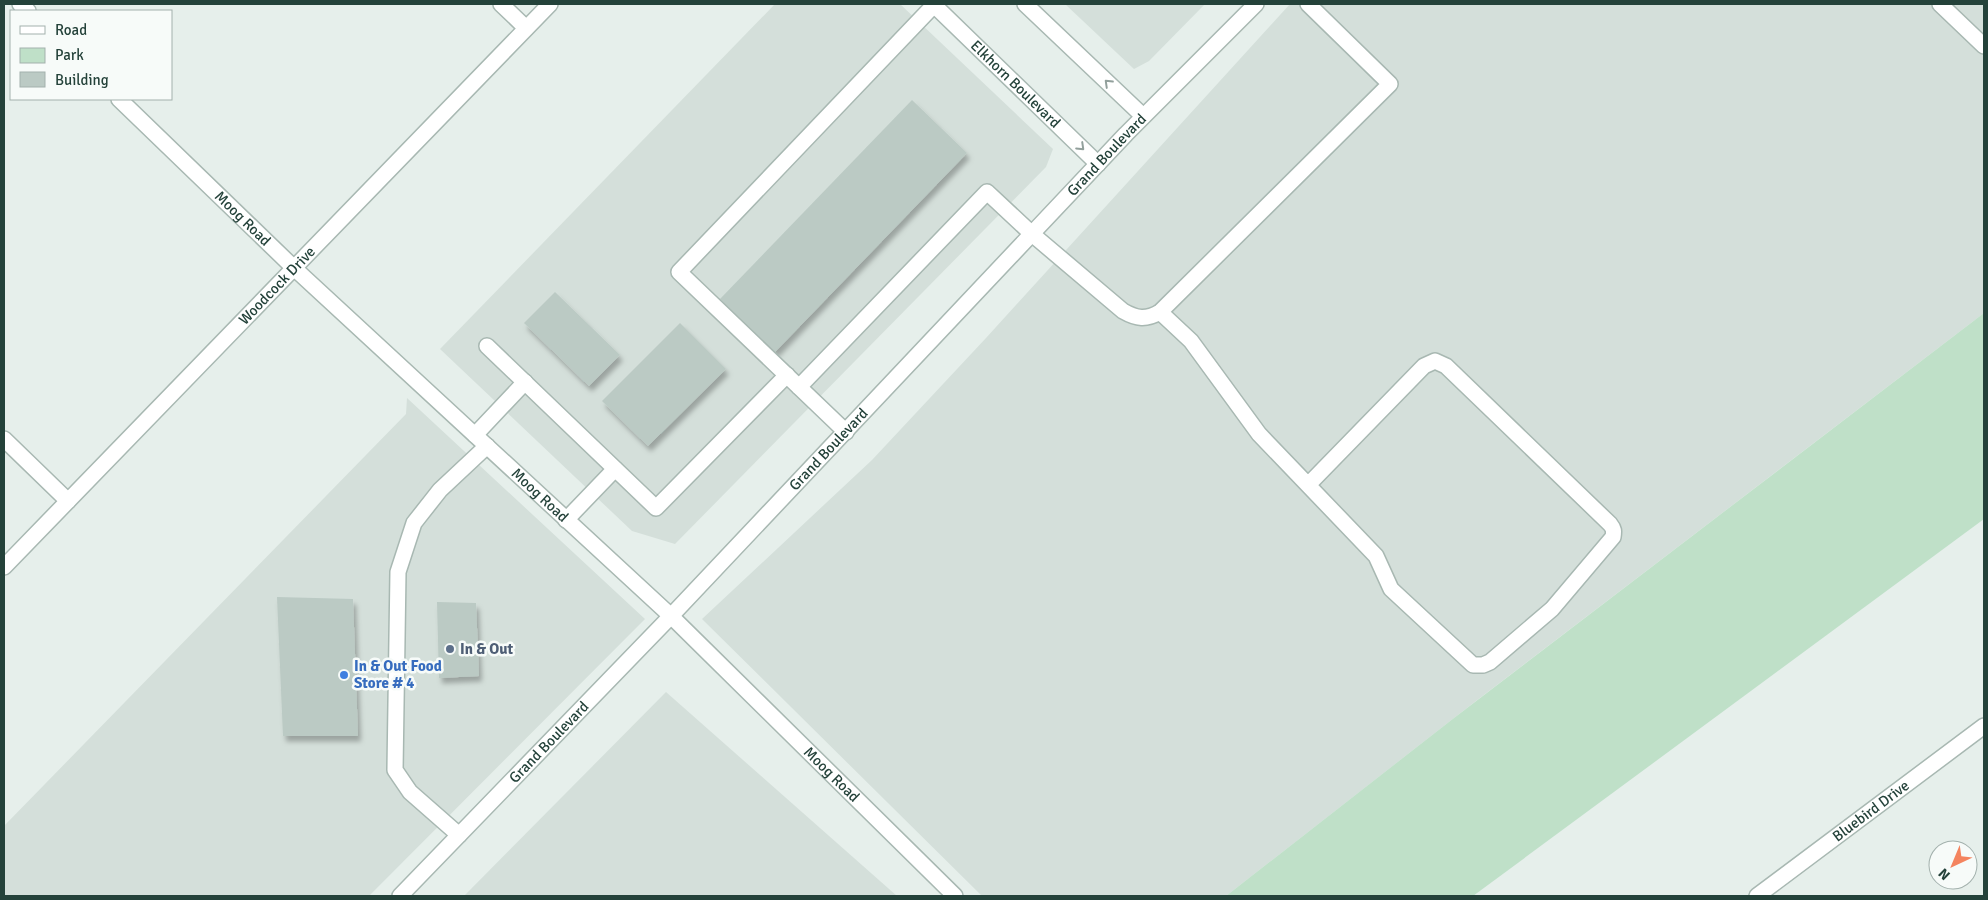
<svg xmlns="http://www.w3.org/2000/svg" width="1988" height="900" font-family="Signika,sans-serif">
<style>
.built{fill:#d4dfda}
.green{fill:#bfe0c8}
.building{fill:#bbcac4;filter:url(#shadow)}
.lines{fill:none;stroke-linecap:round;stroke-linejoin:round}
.service-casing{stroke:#a8b8b2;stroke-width:18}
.minor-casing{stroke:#a8b8b2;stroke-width:18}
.tertiary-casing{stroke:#a8b8b2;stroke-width:18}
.service{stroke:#fff;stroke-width:15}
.minor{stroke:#fff;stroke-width:15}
.tertiary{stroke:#fff;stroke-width:15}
.oneway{stroke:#92a09c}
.service-dot{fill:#5c6f8a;stroke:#f7fbf9;stroke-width:2}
.shop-dot{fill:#3f7fe0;stroke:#f7fbf9;stroke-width:2}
.labels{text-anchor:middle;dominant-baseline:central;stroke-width:5;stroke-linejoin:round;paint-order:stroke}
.street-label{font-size:15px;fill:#24423a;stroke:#f7fbf9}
.service-label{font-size:15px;font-weight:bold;fill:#4e5e75;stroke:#f7fbf9;text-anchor:start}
.shop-label{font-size:15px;font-weight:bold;fill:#366cbe;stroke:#f7fbf9;text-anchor:start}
</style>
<defs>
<filter id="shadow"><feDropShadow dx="3" dy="5.5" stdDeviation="2.5" flood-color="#0004"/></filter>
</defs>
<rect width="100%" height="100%" fill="#e6efeb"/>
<g class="built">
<polygon points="775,4 900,4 1053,149 1046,167 675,544 632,531 440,349"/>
<polygon points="1065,4 1205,4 1149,61 1134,69"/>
<polygon points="1290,4 1984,4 1984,313 1472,704 1226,896 982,896 702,619 872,460 986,338"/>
<polygon points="407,398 645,619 369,896 4,896 4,826 406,414"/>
<polygon points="666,692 897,896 464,896"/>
</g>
<polygon class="green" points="1984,313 1984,519 1473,896 1226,896 1454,718"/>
<g class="building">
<polygon points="912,100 967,153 775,352 720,299"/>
<polygon points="555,292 620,355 589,386 524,323"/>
<polygon points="680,323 726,369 648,446 602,401"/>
<polygon points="277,597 353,599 358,736 283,736"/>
<polygon points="437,602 476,603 479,676 439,678"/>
</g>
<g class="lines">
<g class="service-casing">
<g id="service">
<polyline points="1940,4 1984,46"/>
<path d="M 1160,312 L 1191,341 L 1259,434 L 1376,556 L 1391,589 L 1473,665 L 1483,665 L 1490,662 L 1552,609 L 1613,537 C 1614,531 1614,529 1610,524 L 1446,366 L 1435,361 L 1424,366 L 1308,485"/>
<polyline points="487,346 656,508 787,375"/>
<path d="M 799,387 L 987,192 L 1032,234 L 1123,311 C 1137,319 1146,320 1160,312 L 1390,84 L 1308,4"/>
<polyline points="846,432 679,272 934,5"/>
<polyline points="475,435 525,382"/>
<polyline points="566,520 615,469"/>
<polyline points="459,835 410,792 395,770 398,572 414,523 440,490 487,446"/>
</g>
</g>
<g class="minor-casing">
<g id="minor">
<polyline points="501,4 526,28"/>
<path id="s1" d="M 933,4 L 1098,164"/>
<polyline points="1025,4 1143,116"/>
<polyline points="4,439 68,501"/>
<path id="s2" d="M 4,567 L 550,4"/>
<path id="s3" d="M 1757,896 L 1984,726"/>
</g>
</g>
<g class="tertiary-casing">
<g id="tertiary">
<polyline points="20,4 28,11"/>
<path id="s4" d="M 119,99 L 294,268 L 671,616 L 955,896"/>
<path id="s5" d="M 400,896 L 671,616 L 1126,134 L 1256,4"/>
</g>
</g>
<use href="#service" class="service"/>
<use href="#minor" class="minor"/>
<use href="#tertiary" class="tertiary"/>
</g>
<defs><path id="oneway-chevron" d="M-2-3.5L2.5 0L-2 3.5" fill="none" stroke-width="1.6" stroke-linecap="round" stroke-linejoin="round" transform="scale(1.25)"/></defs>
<g class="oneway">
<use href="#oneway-chevron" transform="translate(1108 83) rotate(-136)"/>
<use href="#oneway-chevron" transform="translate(1081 147) rotate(44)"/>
</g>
<circle class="service-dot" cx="450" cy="649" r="5"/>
<circle class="shop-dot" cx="344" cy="675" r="5"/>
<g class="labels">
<g class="street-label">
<text stroke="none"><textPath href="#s1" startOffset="115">Elkhorn Boulevard</textPath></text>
<text stroke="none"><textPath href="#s5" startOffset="1024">Grand Boulevard</textPath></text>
<text stroke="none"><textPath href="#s4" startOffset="172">Moog Road</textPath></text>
<text stroke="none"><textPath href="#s2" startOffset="392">Woodcock Drive</textPath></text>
<text stroke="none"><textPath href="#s5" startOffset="619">Grand Boulevard</textPath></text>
<text stroke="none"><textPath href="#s4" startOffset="578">Moog Road</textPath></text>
<text stroke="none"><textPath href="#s5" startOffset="214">Grand Boulevard</textPath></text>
<text stroke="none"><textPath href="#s4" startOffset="982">Moog Road</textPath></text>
<text stroke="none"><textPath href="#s3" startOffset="142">Bluebird Drive</textPath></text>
</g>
<g class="service-label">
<text x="460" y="649">In &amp; Out</text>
</g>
<g class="shop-label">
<text x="354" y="666">In &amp; Out Food<tspan x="354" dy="17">Store # 4</tspan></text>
</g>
</g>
<rect width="1988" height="900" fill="none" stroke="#24423a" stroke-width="10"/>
<rect x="10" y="10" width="162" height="90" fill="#f7fbf9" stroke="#a3b1ad"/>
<rect x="20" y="26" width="25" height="8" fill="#ffffff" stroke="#a3b1ad"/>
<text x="55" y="35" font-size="15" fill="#24423a">Road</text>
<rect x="20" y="48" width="25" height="15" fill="#bfe0c8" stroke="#a3b1ad"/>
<text x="55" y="60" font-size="15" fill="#24423a">Park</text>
<rect x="20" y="72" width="25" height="15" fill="#bbcac4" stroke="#a3b1ad"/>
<text x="55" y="85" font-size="15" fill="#24423a">Building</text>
<g transform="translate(1953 865) rotate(224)"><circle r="24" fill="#f7fbf9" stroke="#a3b1ad"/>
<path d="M0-4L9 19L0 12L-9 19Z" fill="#f4845f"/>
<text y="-8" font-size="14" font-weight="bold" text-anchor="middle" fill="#24423a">N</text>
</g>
</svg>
